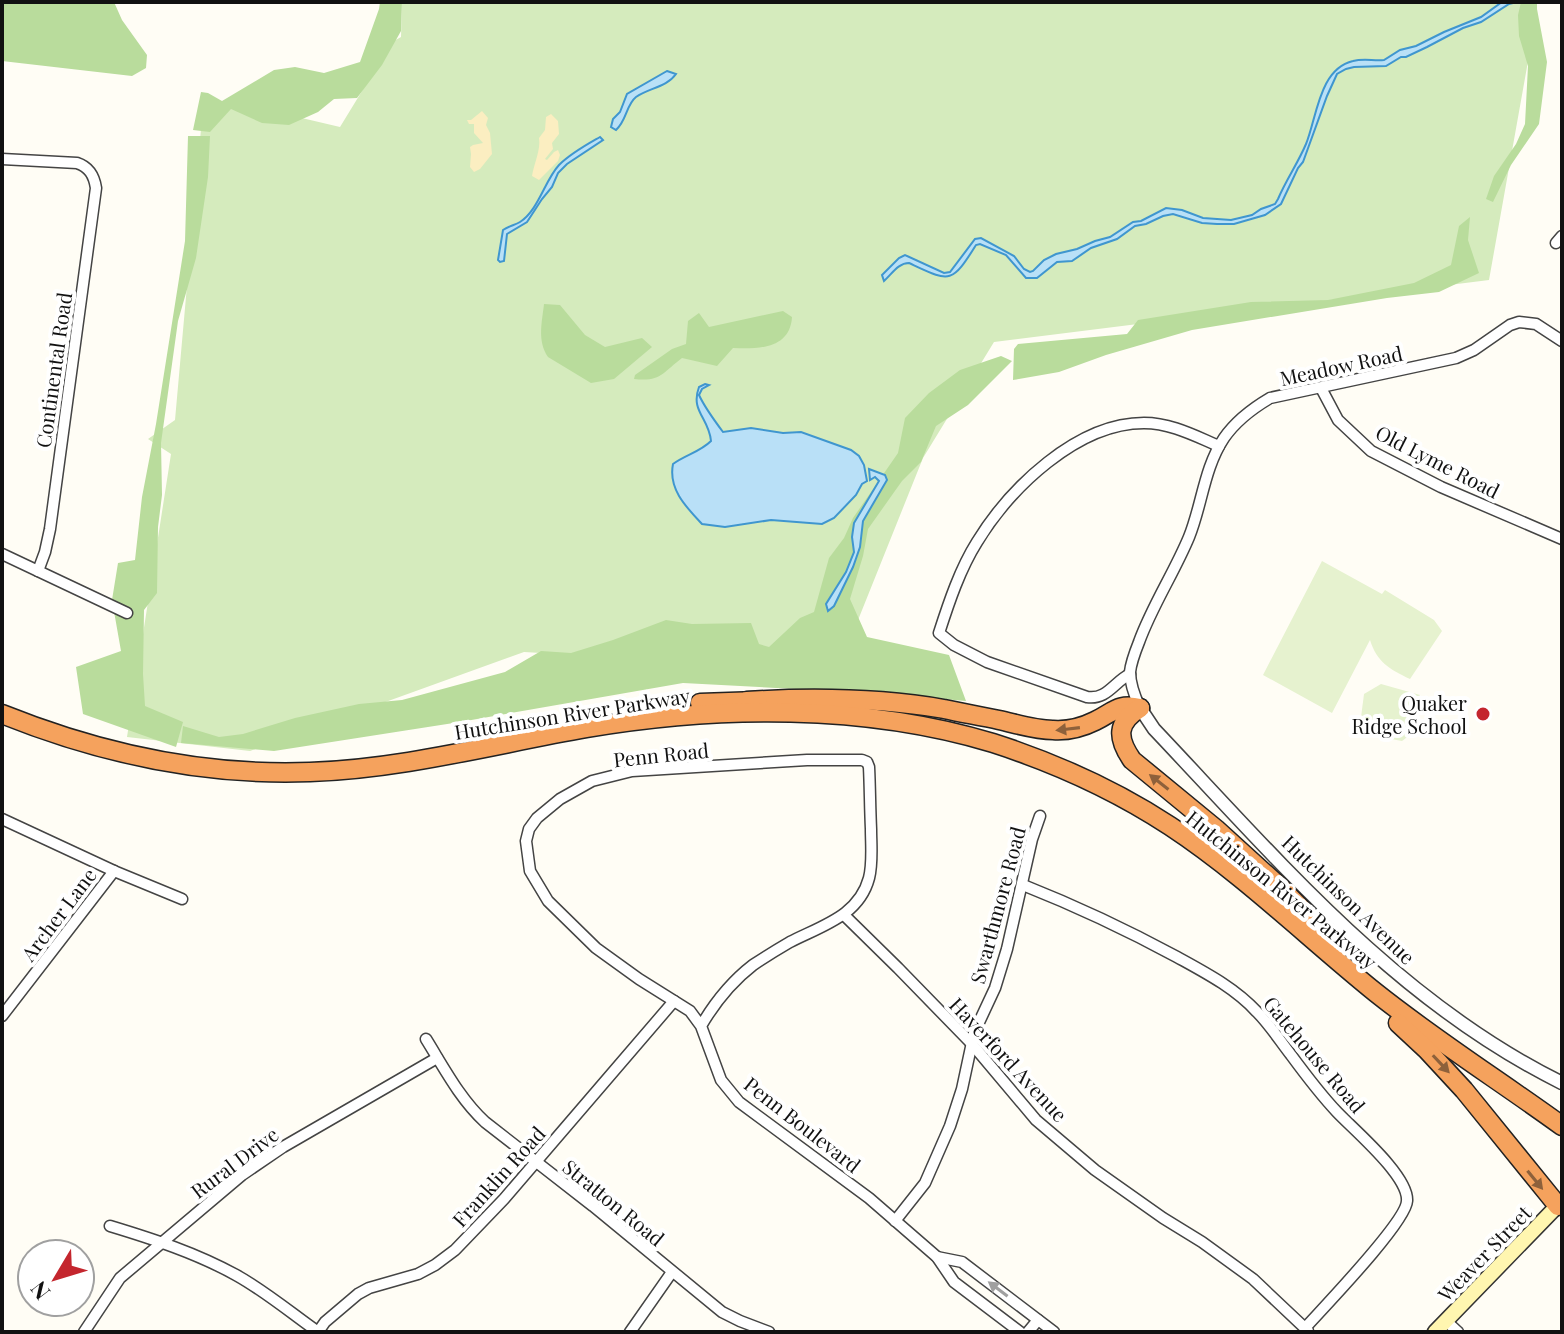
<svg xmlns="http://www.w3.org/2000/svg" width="1564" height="1334" font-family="'Playfair Display',serif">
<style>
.green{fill:#d5ebbd}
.forest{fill:#b9dc9c}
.sand{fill:#fbeec1}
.pitch{fill:#e6f2cf}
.water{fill:#b9e0f7;stroke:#3f96cf;stroke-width:2}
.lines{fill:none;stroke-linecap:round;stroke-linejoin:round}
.minor-casing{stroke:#444;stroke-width:13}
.tertiary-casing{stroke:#444;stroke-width:15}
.secondary-casing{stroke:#333;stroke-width:17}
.motorway-casing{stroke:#222;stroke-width:21}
.minor{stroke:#fff;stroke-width:10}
.tertiary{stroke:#fff;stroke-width:12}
.secondary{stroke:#fff6b0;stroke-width:14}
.motorway{stroke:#f5a25d;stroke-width:18}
.oneway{fill:#8e613b}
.oneway2{fill:#a0a0a0}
.poi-dot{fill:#c4262e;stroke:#fff;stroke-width:3}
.labels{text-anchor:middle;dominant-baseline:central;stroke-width:8;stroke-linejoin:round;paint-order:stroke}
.street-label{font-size:20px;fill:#111;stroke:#fff}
.poi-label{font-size:20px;fill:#111;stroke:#fff;text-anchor:end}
</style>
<rect width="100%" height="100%" fill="#fffdf5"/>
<polygon class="green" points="402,2 1533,2 1530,50 1489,280 994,342 923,458 838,670 524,652 250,751 127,737 171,454 148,439 175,420 201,129 229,101 340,127 392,42 401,37"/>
<g class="forest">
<polygon points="2,2 114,2 122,20 147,55 146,68 132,76 2,61"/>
<polygon points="380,2 402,2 401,31 382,65 357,98 334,99 318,112 289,125 262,123 231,109 210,132 193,130 201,92 208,93 222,101 274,70 295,67 324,73 360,62 379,9"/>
<polygon points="1521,2 1537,2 1537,9 1547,62 1539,124 1511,165 1493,202 1486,199 1494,176 1516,144 1525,124 1528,66 1519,36 1518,15"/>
<polygon points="188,136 210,136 208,177 196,258 178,321 161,443 162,495 158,527 157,593 144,610 143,674 145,706 183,722 176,747 83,714 76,667 121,651 112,600 118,563 135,560 142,497 156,424 185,241"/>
<polygon points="1470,217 1468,240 1479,273 1439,292 1387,298 1192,330 1106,355 1059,372 1013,380 1014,349 1018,344 1127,334 1138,320 1251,302 1328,300 1414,283 1451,265 1459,226"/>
<path d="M 544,304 L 560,305 L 585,335 L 605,347 L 642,338 L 652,347 L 614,379 L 591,383 L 548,357 C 537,341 542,322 544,304 Z"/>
<path d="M 783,311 L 792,317 C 790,349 759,349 733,348 L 717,366 L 682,358 C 662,373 661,382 634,379 L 635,375 L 672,349 L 686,344 L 688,321 L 699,313 L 709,327 Z"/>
<polygon points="1001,356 1012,361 968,405 936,426 921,462 902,481 868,529 863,556 850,599 867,637 949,655 966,701 872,693 683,683 460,722 274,751 181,743 183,726 219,737 243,734 295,718 359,704 402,700 505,672 541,651 571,653 613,640 666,620 692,624 751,623 759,644 769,647 800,618 814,612 829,558 844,538 853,518 898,453 905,418 929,393 960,370"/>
</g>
<g class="sand">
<polygon points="482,111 488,118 486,125 490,133 492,154 480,169 474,172 470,167 471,154 470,147 473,145 483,143 474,133 474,124 469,124 467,120 471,120"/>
<path d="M 551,114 L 558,121 L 559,134 L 552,143 L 553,149 L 545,159 L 547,160 L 554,152 L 558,150 L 560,155 L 558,161 L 539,180 L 532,176 C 534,164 541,149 539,138 L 545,130 L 546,117 Z"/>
</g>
<g class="pitch">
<path d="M 1322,561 L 1382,594 L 1385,590 L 1434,620 L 1442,631 L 1410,679 C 1389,669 1377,662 1370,640 L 1332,713 L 1263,675 Z"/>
<polygon points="1381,684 1420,695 1415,731 1402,741 1359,733 1364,694"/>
</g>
<g class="water">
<path d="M 1502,2 L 1517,2 L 1509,4 L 1481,22 L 1463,28 L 1427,47 L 1406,57 L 1401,57 L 1386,66 L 1354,67 L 1346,69 L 1337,74 L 1327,96 L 1303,162 L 1298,168 L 1281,204 L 1265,215 L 1234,224 L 1217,224 L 1202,223 L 1173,214 L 1163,216 L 1146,224 L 1135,226 L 1117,239 L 1091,248 L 1072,261 L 1057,262 L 1037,278 L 1026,278 L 1006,255 L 980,244 L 976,245 C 951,285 950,282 909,263 C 898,263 892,274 884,281 L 882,275 L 899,258 L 905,255 L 944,273 L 950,272 L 975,239 L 981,238 L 1014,256 L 1024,269 L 1030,272 L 1033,271 L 1044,260 L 1056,254 L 1077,249 L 1095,241 L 1110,237 L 1133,222 L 1141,221 L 1166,208 L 1182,210 L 1203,218 L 1231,220 L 1252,215 L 1261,209 L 1275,204 L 1278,199 C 1286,180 1298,163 1306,144 C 1317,117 1319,69 1353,61 C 1364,58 1373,61 1384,60 L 1400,50 L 1416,46 L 1444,32 L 1481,17 Z"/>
<path d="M 667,71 L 676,74 C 667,87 649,88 636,97 C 626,105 627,120 616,130 L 611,127 L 613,119 L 620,112 L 627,94 Z"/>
<path d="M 600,137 L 603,140 L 567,164 L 558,173 L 552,187 L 542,199 L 527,222 L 507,234 L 504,261 L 500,262 L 498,260 L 503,230 C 509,226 515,225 520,222 C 538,211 545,180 559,165 C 571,153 586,145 600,137 Z"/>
<path d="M 705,384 L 709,385 L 702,389 L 699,395 C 705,408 714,420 723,432 L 751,428 L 783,433 L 801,432 L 851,450 L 859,456 L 864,465 L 867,481 L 862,484 L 856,495 L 834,518 L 822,524 L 771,520 L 725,527 L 702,524 C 686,507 668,489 673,464 C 685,455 700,452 711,441 C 709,418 690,411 699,387 Z"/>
<polygon points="869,469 885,475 887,480 863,521 860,547 853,567 834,606 828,611 826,604 846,572 854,552 852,537 854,523 879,481 875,477 870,480"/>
</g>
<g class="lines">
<g class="minor-casing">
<g id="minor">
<path d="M 2,159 L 77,163 C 89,167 94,175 96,188 L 50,529 L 45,552 L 38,571"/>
<polyline points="1556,243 1562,236"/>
<polyline points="1321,388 1338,420 1371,451 1441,487 1562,539"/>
<polyline points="2,554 127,613"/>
<path d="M 1130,674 C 1114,682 1107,700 1087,697 L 987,662 L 954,645 L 939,633 C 949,602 960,569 977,542 C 1010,488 1077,423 1144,423 C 1171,423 1195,436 1219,446"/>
<path d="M 1140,708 C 1135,697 1130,684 1130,672 C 1131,662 1135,652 1139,642 C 1152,606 1174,573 1189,537 C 1202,505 1204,468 1224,438 C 1235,422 1253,408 1270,398 L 1456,358 L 1474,350 L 1510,325 L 1519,322 L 1536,324 L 1562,341"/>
<polyline points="2,819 114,871 182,899"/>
<path d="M 1023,885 C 1076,906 1127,930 1177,957 C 1206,973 1235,988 1257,1012 C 1270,1025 1280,1041 1291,1055 C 1305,1074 1320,1094 1337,1112 C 1354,1130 1409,1176 1407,1201 C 1406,1222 1324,1307 1305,1328"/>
<polyline points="844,915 898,968 972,1044 1036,1120 1095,1170 1163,1218 1202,1242 1253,1279 1308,1331"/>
<polyline points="2,1016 114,871"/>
<path d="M 701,1026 C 715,1002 731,982 753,965 C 765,957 778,949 790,942 C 821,926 859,916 869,878 C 873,863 871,844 871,829 C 870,808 870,787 869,767 L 867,762 L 862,760 L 807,760 L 632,771 L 592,781 L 560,799 L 537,818 L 529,829 L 526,841 L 530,871 L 548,901 L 596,948 L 639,979 L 690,1011 L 701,1026 L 721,1080 L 739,1102 L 869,1198 L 937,1257 L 954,1282 L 1020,1332"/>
<path d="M 426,1039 C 444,1068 460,1099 485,1122 L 593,1206 L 722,1312 L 740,1321 L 769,1332"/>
<polyline points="895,1221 925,1183 950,1126 962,1089 974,1033 995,988 1007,949 1032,839 1040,816"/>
<path d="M 110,1226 C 153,1239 196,1253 236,1275 C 265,1291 291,1313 318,1332 L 325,1322 L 358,1294 L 369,1288 L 418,1274 L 435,1265 L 455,1250 L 504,1199 L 674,1001"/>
<polyline points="937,1257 962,1262 1054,1332"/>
<polyline points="1446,1321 1458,1332"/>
<polyline points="84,1332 120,1278 242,1175 283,1147 437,1058"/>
<polyline points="630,1332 672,1272"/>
<polyline points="1028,1332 1038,1320"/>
</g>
</g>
<g class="tertiary-casing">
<path id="tertiary" d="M 1140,708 L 1154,729 C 1278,860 1396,1001 1562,1083"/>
</g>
<g class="secondary-casing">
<polyline id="secondary" points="1435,1332 1562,1201"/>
</g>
<g class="motorway-casing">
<g id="motorway">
<path d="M 747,701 C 812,697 880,698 944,709 C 962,713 981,716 999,720 C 1017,724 1035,730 1053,730 C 1068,731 1081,728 1095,721 C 1114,712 1117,703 1140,708"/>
<polyline points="700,703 758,701"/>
<path d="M 1140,708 C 1116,723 1117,738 1132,760 L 1216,829 L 1281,888 L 1340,948"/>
<path d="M 2,714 C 99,753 205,776 310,772 C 403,769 495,744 587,728 C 718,706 864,704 993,743 C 1055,763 1115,790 1170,826 C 1243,874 1307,937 1375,992 C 1435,1040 1500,1081 1562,1126"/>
<polyline points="1398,1023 1427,1050 1464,1090 1558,1206"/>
</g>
</g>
<use href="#minor" class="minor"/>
<use href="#tertiary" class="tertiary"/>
<use href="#secondary" class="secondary"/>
<use href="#motorway" class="motorway"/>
</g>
<defs><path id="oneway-solid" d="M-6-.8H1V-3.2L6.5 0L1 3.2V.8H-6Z" transform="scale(2)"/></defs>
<g class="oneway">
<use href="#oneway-solid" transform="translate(1068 729) rotate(173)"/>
<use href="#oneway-solid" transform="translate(1159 782) rotate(-142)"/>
<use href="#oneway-solid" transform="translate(1441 1064) rotate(47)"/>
<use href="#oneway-solid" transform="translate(1535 1180) rotate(51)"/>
</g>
<use class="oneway2" href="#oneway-solid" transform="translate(998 1289) rotate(-143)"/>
<circle class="poi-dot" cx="1483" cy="714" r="8"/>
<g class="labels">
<g class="street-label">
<text transform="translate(1341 365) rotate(-12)">Meadow Road</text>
<text transform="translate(53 370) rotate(-82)">Continental Road</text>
<text transform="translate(1438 461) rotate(27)">Old Lyme Road</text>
<text transform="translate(572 713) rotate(-9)">Hutchinson River Parkway</text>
<text transform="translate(661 754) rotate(-6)">Penn Road</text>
<text transform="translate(1282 889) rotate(39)">Hutchinson River Parkway</text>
<text transform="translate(1349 899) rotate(44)">Hutchinson Avenue</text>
<text transform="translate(997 905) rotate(-75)">Swarthmore Road</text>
<text transform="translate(58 914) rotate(-53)">Archer Lane</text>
<text transform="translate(1315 1054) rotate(50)">Gatehouse Road</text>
<text transform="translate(1009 1059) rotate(47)">Haverford Avenue</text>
<text transform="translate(803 1124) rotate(38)">Penn Boulevard</text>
<text transform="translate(234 1162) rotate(-37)">Rural Drive</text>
<text transform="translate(498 1176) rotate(-48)">Franklin Road</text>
<text transform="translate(614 1202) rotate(39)">Stratton Road</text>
<text transform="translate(1484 1253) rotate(-46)">Weaver Street</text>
</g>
<g class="poi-label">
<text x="1467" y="702">Quaker<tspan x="1467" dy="23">Ridge School</tspan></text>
</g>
</g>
<rect width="1564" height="1334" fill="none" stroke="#111111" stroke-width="8"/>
<g transform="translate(56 1278) rotate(232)"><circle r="38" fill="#ffffff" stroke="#a0a0a0" stroke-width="2"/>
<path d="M0-6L14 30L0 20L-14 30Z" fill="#c4262e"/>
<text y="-12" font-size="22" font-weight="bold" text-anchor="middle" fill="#111111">N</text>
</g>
</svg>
